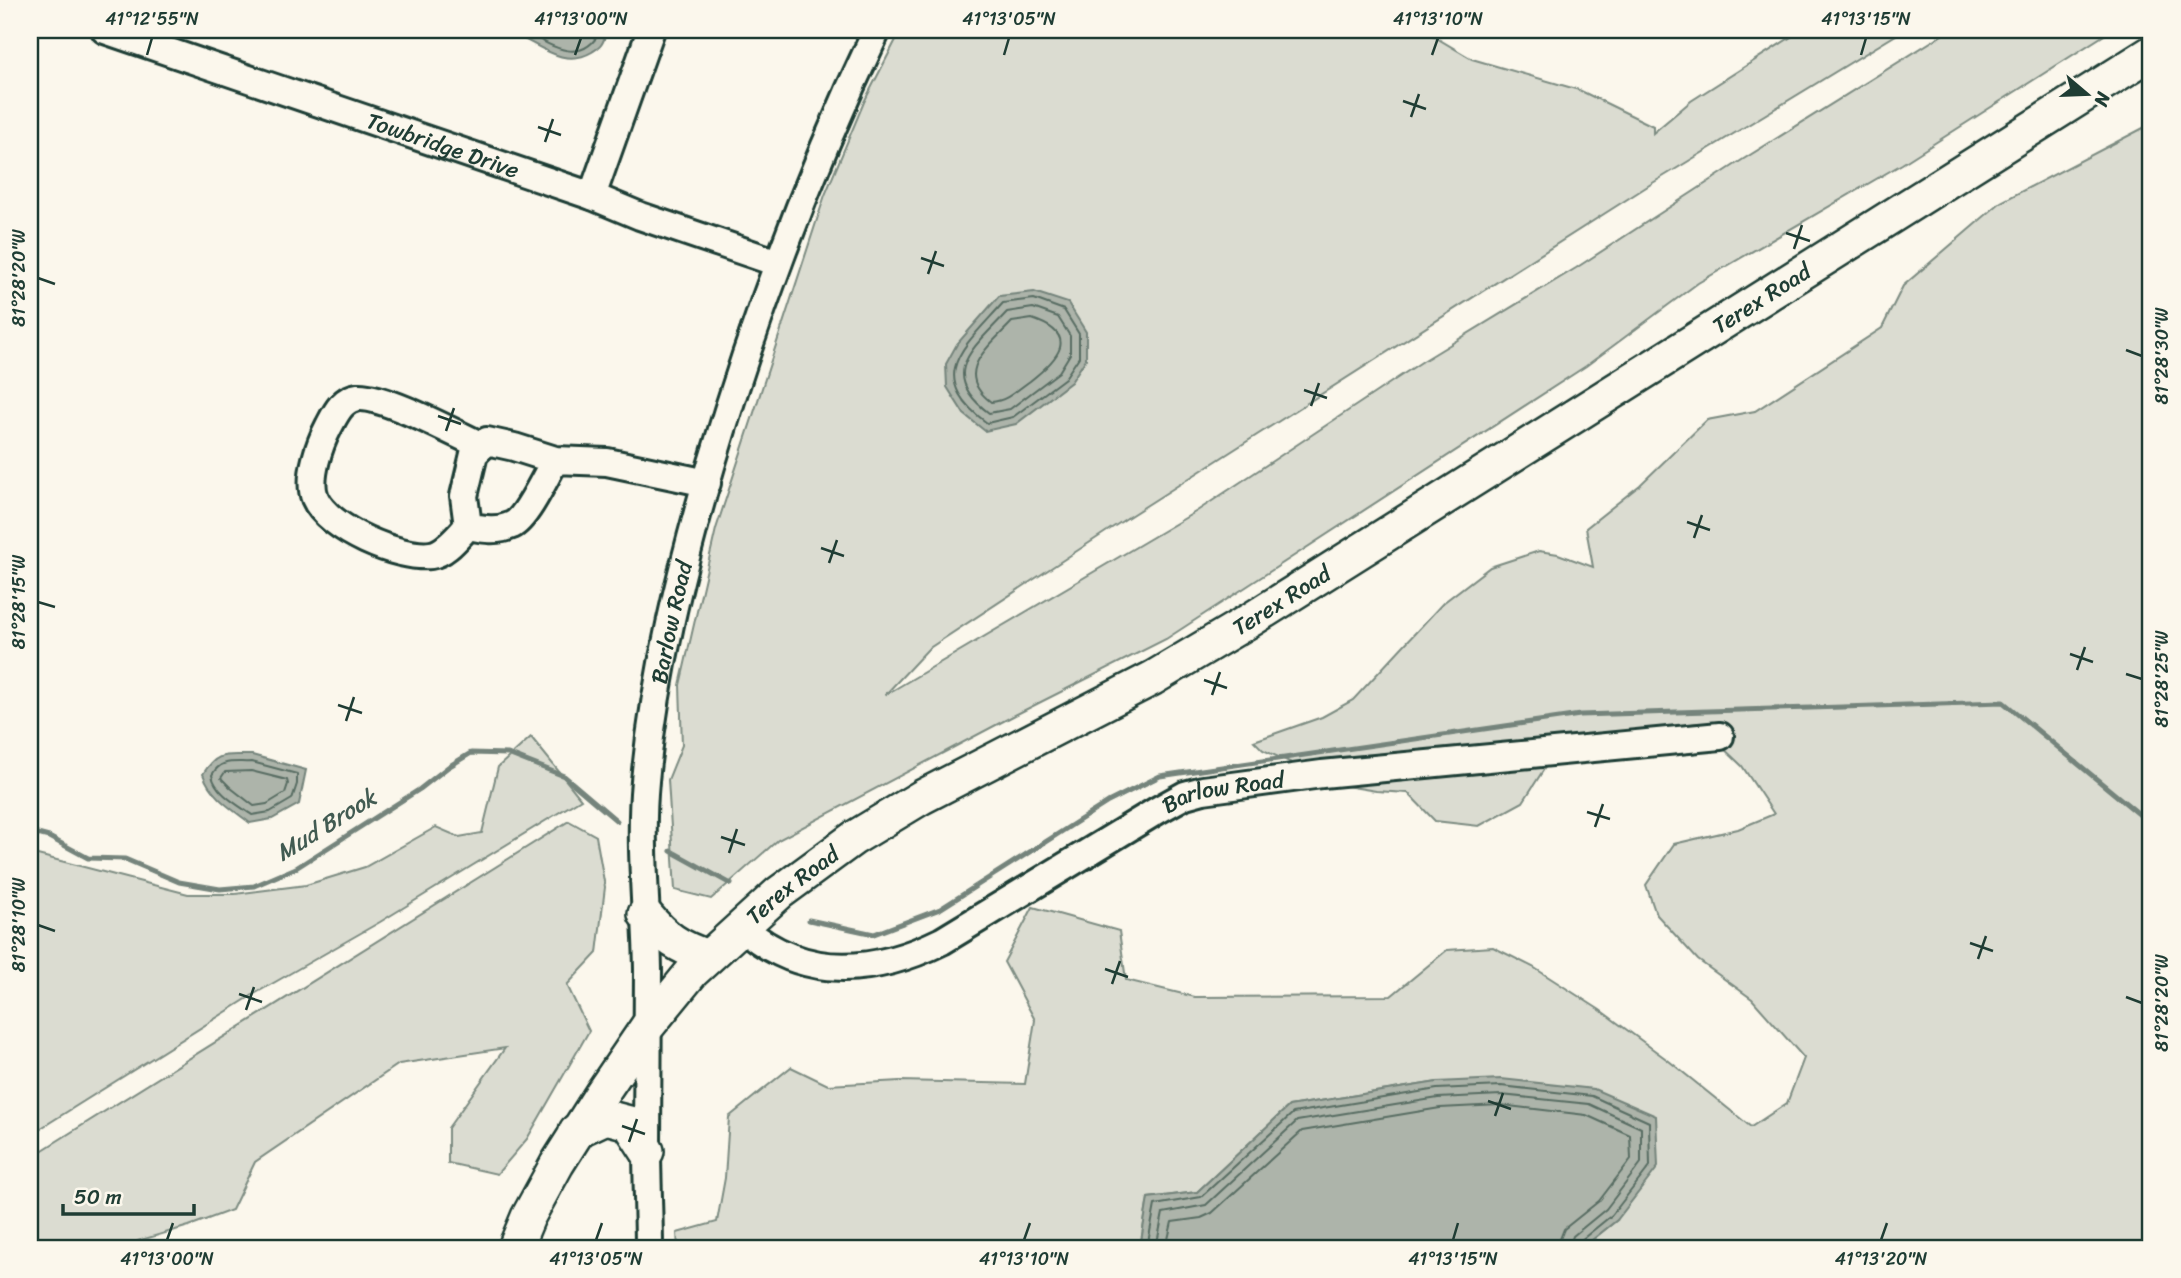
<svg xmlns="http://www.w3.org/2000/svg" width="2181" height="1278" font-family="Sriracha,sans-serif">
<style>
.green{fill:#dbdcd1;stroke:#7d8c82;stroke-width:2}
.water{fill:#adb4aa;stroke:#74847b;stroke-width:2}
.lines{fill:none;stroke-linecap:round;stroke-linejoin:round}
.shore{stroke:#586d63;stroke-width:2}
.stream{stroke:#74847b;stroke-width:5}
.minor-casing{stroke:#1f3d34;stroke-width:32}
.major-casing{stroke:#1f3d34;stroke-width:38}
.minor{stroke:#fbf7ec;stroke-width:26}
.major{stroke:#fbf7ec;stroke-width:33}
.ticks{fill:none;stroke:#1f3d34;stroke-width:2.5}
.labels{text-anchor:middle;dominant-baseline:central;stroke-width:5;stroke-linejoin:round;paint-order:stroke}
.street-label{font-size:23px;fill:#1f3d34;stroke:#fbf7ec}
.water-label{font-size:24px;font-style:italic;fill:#425b52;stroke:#fbf7ec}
.neatline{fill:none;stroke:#1f3d34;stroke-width:2.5}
.ticks-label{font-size:18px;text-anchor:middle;fill:#1f3d34}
</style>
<rect width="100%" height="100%" fill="#fbf7ec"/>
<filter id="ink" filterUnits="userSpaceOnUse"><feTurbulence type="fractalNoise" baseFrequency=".0143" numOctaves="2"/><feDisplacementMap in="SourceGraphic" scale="14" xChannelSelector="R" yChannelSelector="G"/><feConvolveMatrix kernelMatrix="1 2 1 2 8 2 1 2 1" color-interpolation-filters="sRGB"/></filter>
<g filter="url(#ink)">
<g class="green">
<polygon points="901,30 1423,30 1472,59 1579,90 1653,126 1653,133 1691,101 1802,30 1904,30 1651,184 1130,516 928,649 885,695 1197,511 1423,361 1576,268 1742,160 1950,30 2112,30 1902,164 1698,283 1586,366 1166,639 1015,715 778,840 711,899 675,890 668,780 682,745 680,685 716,529 825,195 864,102"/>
<polygon points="2151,124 2151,1248 1582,1248 1617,1220 1437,1082 1289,1106 1197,1192 1148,1198 1140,1248 1101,1248 1101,1243 1093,1248 678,1248 677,1233 717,1222 725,1178 729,1117 791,1067 828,1085 900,1081 1025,1084 1035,1020 1004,962 1033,907 1119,931 1126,980 1195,997 1391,996 1447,950 1493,947 1533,967 1600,1010 1669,1061 1751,1127 1787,1103 1804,1058 1752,999 1698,960 1656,914 1646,885 1674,844 1738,829 1774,814 1742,766 1697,723 1560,744 1523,802 1479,826 1435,821 1408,793 1376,791 1340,785 1263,750 1254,741 1322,717 1353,700 1443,603 1490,567 1539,551 1558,554 1593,567 1586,528 1640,485 1707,420 1755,411 1882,328 1903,286 2001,202"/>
<polygon points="531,737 581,799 380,922 256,993 30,1135 30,853 188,894 235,894 306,885 365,867 436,827 459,837 482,833 498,767"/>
<polygon points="569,821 596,836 605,887 597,953 567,985 589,1031 527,1139 497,1174 448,1163 448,1128 505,1048 399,1064 255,1162 232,1210 189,1226 138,1241 128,1248 30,1248 30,1158"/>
</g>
<g class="water">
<path d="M 503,30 L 608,30 C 606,34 604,41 601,45 C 599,48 595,50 592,52 C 560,71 533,38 503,30 Z"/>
<polygon points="1034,292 1068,303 1086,332 1086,359 1071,382 1016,424 985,431 964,414 947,387 946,364 957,344 999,296"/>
<path d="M 252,755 L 306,770 L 299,804 L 272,819 L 250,823 C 232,809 211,797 203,774 C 218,750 227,756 252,755 Z"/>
<polygon points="1501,1079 1594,1089 1656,1116 1658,1167 1617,1220 1582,1248 1140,1248 1148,1198 1197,1192 1289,1106 1437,1082"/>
</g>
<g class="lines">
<g class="shore">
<path d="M 523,30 C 549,45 582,68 601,30"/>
<path d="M 1034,299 L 1064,310 L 1079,334 L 1079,357 L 1065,378 L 1013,417 L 987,423 C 924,376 964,347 1003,303 Z"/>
<path d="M 1033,308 L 1058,317 L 1070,336 L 1070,354 L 1059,372 L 1010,409 L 989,413 C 936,373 975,347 1007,312 Z"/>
<path d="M 1032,319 C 1081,335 1058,359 1030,381 C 1017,390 1007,401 991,402 C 952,372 989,347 1012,322 Z"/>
<path d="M 252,762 L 297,774 L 297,784 L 292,799 L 270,812 L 252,815 C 238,805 215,793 212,775 C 221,758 235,763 252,762 Z"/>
<polygon points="251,771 287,780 288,784 285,793 267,804 254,806 231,788 221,778 225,772"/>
<polyline points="1147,1248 1155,1205 1201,1197 1293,1113 1437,1089 1501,1086 1592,1096 1649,1122 1650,1166 1612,1215 1580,1241 1578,1248"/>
<polyline points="1156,1248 1163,1213 1206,1205 1297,1121 1438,1098 1501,1095 1589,1104 1641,1128 1641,1163 1606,1209 1573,1236 1569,1248"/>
<polyline points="1166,1248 1172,1222 1201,1218 1212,1213 1302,1131 1440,1108 1500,1105 1586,1115 1630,1135 1631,1159 1599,1201 1564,1229 1560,1239 1559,1248"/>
</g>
<g class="stream">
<polyline points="30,832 49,837 88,858 125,859 179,882 220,889 254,886 296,868 420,789 448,767 471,753 508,754 564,776 617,821"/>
<polyline points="671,851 731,884"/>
<polyline points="809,920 874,934 940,909 1108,802 1160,776 1580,715 2003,702 2151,824"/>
</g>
<g class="minor-casing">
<g id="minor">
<path id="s1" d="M 105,30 L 592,196 L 640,216 L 778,263"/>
<polyline points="592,196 651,30"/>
<path d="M 555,460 C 547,474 526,519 512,525 C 497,532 483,529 468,526 L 464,496 L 474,454 L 487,441 L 514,447 L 555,460 L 607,462 L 707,483"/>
<path d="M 468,526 C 458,536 446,553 431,555 C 399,559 328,529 315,498 C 307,478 320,443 329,426 C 336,413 342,399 358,397 C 384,395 456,434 482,446"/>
<path id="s2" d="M 741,926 C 802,981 873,975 942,941 L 1158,810 L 1185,795 L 1203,790 L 1322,774 L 1720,736"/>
<path id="s3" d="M 649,1248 C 649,1215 647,1181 647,1147 C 647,1088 648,1029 648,970 C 647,907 639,844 645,781 C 655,674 681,569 711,466 C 755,317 810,170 877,30"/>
</g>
</g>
<g class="major-casing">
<g id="major">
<path d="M 645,914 C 665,938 678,947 708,957"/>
<polyline points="576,1131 606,1117 629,1123 647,1151"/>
<path id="s4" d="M 515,1248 L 528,1217 L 557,1164 L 602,1093 L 647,1027 L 692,972 L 779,893 L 854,838 L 922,797 L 1153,678 L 1252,619 L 2151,53"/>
</g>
</g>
<use href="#minor" class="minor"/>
<use href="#major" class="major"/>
</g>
</g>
<path class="ticks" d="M 147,55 L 152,38M 575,55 L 581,38M 1004,55 L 1009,38M 1432,55 L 1438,38M 1861,55 L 1866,38M 1403,101 L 1426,109M 1411,117 L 1419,94M 538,127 L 561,135M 545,142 L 553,119M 1786,233 L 1810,241M 1794,249 L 1802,225M 921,258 L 944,266M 928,274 L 936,251M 38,278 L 55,284M 2126,350 L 2142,356M 1304,390 L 1327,398M 1311,406 L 1319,383M 438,416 L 461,424M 446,431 L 454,408M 1687,522 L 1710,530M 1694,538 L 1702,515M 821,548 L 844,556M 829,563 L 837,540M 38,602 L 55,607M 2070,654 L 2093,662M 2077,670 L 2085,647M 2126,674 L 2142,679M 1204,680 L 1227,688M 1212,695 L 1220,672M 338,705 L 362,713M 346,721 L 354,697M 1587,812 L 1610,819M 1595,827 L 1603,804M 721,837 L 745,845M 729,853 L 737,829M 38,925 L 55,931M 1970,943 L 1993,951M 1978,959 L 1986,936M 1105,969 L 1128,977M 1112,984 L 1120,961M 239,994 L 262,1002M 2126,997 L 2142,1003M 246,1010 L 254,987M 1488,1101 L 1511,1109M 1495,1116 L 1503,1093M 622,1126 L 645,1134M 629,1142 L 637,1119M 167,1240 L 173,1223M 596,1240 L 602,1223M 1024,1240 L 1030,1223M 1453,1240 L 1458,1223M 1881,1240 L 1887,1223"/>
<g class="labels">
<g class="street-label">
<text stroke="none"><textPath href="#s1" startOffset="357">Towbridge Drive</textPath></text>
<text stroke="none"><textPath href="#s4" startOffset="1596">Terex Road</textPath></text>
<text stroke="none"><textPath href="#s4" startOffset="1029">Terex Road</textPath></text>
<text stroke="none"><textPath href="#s3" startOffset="628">Barlow Road</textPath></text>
<text stroke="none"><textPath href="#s2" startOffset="537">Barlow Road</textPath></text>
<text stroke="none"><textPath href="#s4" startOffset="462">Terex Road</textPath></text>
</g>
<g class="water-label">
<text transform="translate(326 825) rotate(-32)">Mud Brook</text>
</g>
</g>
<rect width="2181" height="1278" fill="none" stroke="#fbf7ec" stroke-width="77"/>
<g transform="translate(2087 94) rotate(109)" stroke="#fbf7ec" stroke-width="5" paint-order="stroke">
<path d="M0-5L12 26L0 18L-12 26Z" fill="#1f3d34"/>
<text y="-10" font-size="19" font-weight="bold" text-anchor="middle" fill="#1f3d34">N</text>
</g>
<path d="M63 1204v10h131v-10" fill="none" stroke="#1f3d34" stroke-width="3.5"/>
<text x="74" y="1204" font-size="21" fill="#1f3d34" stroke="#fbf7ec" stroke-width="5" paint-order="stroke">50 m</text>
<rect x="38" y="38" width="2104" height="1202" class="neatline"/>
<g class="ticks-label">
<text x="152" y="25">41°12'55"N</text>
<text x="581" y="25">41°13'00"N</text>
<text x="1009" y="25">41°13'05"N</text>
<text x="1438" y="25">41°13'10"N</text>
<text x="1866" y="25">41°13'15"N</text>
<text transform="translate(19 278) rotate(-90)" y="6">81°28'20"W</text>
<text transform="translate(2162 356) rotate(-90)" y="6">81°28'30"W</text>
<text transform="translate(19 602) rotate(-90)" y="6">81°28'15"W</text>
<text transform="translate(2162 679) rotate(-90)" y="6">81°28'25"W</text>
<text transform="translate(19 925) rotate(-90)" y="6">81°28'10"W</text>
<text transform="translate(2162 1003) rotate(-90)" y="6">81°28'20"W</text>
<text x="167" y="1265">41°13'00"N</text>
<text x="596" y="1265">41°13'05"N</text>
<text x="1024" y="1265">41°13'10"N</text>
<text x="1453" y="1265">41°13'15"N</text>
<text x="1881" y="1265">41°13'20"N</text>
</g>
</svg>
